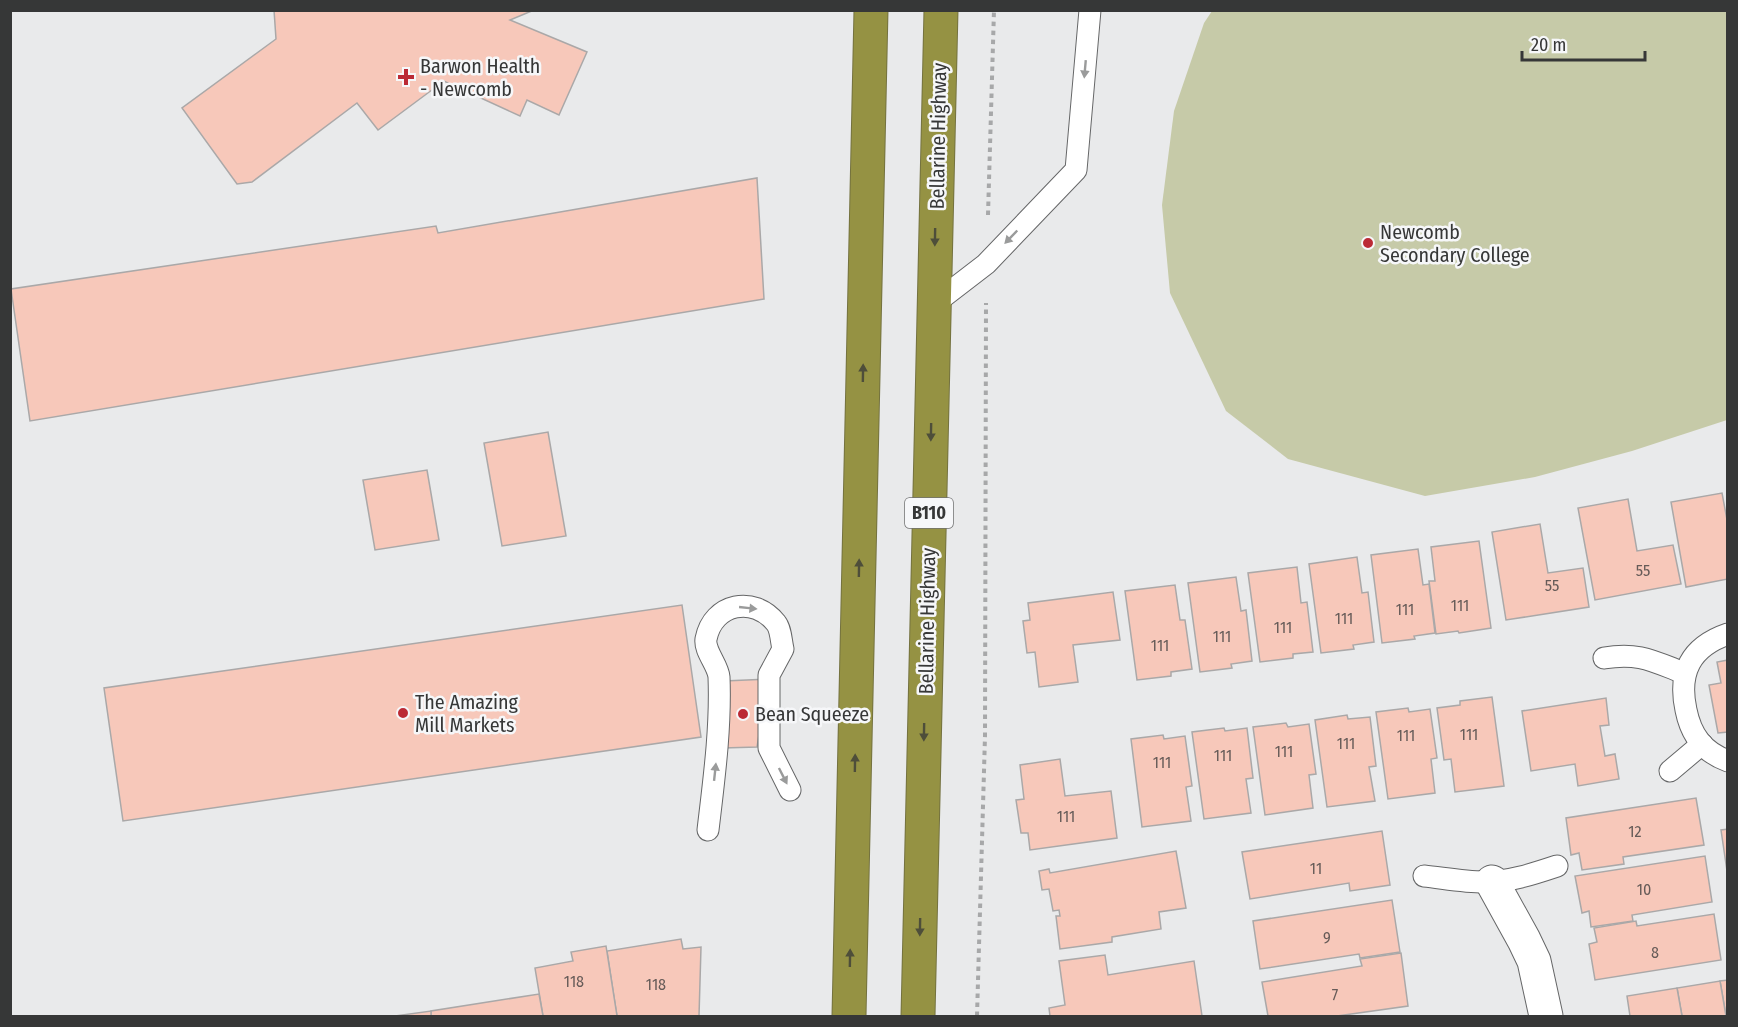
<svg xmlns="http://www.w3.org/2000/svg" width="1738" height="1027" font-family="'Fira Sans Condensed',sans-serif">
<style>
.green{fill:#c6caa8}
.building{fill:#f7c8ba;stroke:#aaa8a8;stroke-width:1.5}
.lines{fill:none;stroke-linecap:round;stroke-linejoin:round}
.lane-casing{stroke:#656667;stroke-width:23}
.street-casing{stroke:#656667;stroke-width:35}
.highway-casing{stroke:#74723f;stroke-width:35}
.path{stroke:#a7a8a9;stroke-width:4;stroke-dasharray:4.5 4.5;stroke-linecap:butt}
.lane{stroke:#fff;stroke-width:21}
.street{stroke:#fff;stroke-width:33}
.highway{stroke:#959243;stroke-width:33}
.oneway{fill:#9a9b9b}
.oneway2{fill:#4e4e3a}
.poi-dot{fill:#bb2a35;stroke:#f6f7f9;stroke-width:2}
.labels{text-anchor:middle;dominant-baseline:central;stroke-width:5;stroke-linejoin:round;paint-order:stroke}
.number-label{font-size:16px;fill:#665b58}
.shield{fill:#f6f7f9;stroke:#707171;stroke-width:1.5}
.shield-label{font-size:18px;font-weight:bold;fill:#363737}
.poi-label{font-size:20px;fill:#363737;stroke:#f6f7f9;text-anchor:start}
.street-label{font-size:20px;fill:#363737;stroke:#f6f7f9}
</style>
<rect width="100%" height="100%" fill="#e9eaeb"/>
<polygon class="green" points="1212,11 1727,11 1727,420 1632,451 1535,477 1425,496 1288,459 1226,411 1170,293 1162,205 1174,111 1204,23"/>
<g class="building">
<polygon points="274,10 534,10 510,20 587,52 559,115 527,100 520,116 444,81 378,130 357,103 252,182 237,184 182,108 276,39"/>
<polygon points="757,178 764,299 30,421 11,289 436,226 438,233"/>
<polygon points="548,432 566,536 502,546 484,443"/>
<polygon points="427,470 439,540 375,550 363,480"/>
<polygon points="1722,493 1728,525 1728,579 1686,587 1671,502"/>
<polygon points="1628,499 1637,551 1673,545 1681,584 1595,600 1578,508"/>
<polygon points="1540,524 1548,573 1583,568 1589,607 1506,620 1492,532"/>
<polygon points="1479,541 1491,628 1459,633 1458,631 1436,634 1429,581 1435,581 1431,547"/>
<polygon points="1418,549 1423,585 1429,584 1435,633 1414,636 1415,639 1382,643 1371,555"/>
<polygon points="1357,557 1362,593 1368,592 1374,642 1353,645 1354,649 1321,653 1309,564"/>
<polygon points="1297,567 1301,603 1307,602 1313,652 1293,654 1293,658 1260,662 1248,573"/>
<polygon points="1236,577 1241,611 1246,610 1252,661 1231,664 1232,668 1200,672 1188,583"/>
<polygon points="1175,585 1180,620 1185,620 1192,669 1171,672 1171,676 1137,680 1125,591"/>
<polygon points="1113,592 1120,640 1073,645 1078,682 1039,687 1035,652 1027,653 1023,621 1030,620 1028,603"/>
<polygon points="682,605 701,737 123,821 104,688"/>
<polygon points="1728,660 1728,732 1718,733 1709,685 1721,683 1717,662"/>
<polygon points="768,679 757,747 723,748 724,681"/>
<polygon points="1492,697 1504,786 1455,792 1451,759 1444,760 1437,708 1460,705 1460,701"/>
<polygon points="1606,698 1609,725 1600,726 1605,756 1615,754 1619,779 1578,786 1575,764 1531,771 1522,711"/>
<polygon points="1408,708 1409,712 1430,709 1437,758 1431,759 1435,793 1388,799 1376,712"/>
<polygon points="1347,715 1348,719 1370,717 1376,766 1369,767 1375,801 1327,807 1315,720"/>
<polygon points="1286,723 1288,727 1309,724 1316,774 1309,775 1313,808 1265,815 1253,727"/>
<polygon points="1224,728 1225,731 1247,728 1253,778 1246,779 1251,813 1204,819 1192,732"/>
<polygon points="1163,735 1164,739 1185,736 1192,786 1186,787 1191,821 1142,827 1131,739"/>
<polygon points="1060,759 1065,796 1111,791 1117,838 1030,850 1028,833 1021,833 1016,800 1024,799 1020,765"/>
<polygon points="1696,798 1704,845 1623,857 1624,864 1582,870 1579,853 1571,855 1566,818"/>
<polygon points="1728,829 1728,871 1727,871 1721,830"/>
<polygon points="1382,831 1390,885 1350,891 1349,883 1250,899 1242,852"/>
<polygon points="1176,851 1186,908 1159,912 1161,929 1112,937 1112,942 1060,949 1056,916 1060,916 1059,910 1053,911 1049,889 1042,890 1039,871 1049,869 1050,873"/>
<polygon points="1705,856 1712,902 1632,915 1633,921 1591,927 1589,911 1582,913 1575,876"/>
<polygon points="1392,900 1400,952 1360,958 1359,954 1260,969 1253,921"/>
<polygon points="1714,914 1721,960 1595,980 1589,944 1597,942 1594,928 1636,921 1637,926"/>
<polygon points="681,939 683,949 701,947 699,1016 617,1016 607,951"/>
<polygon points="606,946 617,1016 543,1016 535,968 573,961 571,952"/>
<polygon points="1401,953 1408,1006 1337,1016 1268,1016 1262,982 1362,966 1360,959"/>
<polygon points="1105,955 1108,975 1194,961 1202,1016 1050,1016 1049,1008 1065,1005 1059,961"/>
<polygon points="1728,980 1728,1016 1726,1016 1720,981"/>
<polygon points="1720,981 1726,1016 1682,1016 1677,988"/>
<polygon points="1677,988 1682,1016 1630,1016 1627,996"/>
<polygon points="539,994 543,1016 431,1016 431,1011"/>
<polygon points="431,1011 431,1016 395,1016"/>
</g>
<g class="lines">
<g class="lane-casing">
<g id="lane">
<polyline points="934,304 986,264 1076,170 1090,10"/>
<path d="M 1728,634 C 1690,647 1678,673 1686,710 C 1691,735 1703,752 1728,761"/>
<path d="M 1604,658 C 1638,652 1653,661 1684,673"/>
<polyline points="1670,771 1702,744"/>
<path d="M 708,830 C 714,779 721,728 719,677 C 718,665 704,651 706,639 C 713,603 754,595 776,623 C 781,629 781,641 783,649 L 769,675 L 769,748 L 790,790"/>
<path d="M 1424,876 C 1443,878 1464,882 1484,882 C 1509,882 1533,874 1557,866"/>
</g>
</g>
<g class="street-casing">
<polyline id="street" points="1492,882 1524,940 1534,961 1546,1016"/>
</g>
<g class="highway-casing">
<g id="highway">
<polyline points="849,1016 871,10"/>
<polyline points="918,1016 941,10"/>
</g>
</g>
<g class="path">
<polyline points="988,215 994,10"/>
<polyline points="977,1016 985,736 986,303"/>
</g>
<use href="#lane" class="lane"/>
<use href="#street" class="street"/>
<use href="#highway" class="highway"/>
</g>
<defs><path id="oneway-solid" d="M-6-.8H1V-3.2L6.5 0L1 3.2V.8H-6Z" transform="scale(1.5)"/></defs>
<g class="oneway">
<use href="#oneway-solid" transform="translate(1085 69) rotate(95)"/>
<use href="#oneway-solid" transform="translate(1011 237) rotate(134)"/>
<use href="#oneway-solid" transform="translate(748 608) rotate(6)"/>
<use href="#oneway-solid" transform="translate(715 772) rotate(-84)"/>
<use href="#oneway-solid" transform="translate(783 776) rotate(63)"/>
</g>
<g class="oneway2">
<use href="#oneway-solid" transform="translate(935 237) rotate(91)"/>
<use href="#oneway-solid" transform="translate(863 373) rotate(-89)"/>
<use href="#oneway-solid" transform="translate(931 432) rotate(91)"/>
<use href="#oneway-solid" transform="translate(859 568) rotate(-89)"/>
<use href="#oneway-solid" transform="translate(924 732) rotate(91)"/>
<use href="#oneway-solid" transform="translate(855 763) rotate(-89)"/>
<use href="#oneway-solid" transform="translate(920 927) rotate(91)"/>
<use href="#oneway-solid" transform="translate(850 958) rotate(-89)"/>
</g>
<g class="poi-dot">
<path d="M403 68h6v6h6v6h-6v6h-6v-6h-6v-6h6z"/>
<circle cx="1368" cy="243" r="6"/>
<circle cx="403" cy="713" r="6"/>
<circle cx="743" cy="714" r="6"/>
</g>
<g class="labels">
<g class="number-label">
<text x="1643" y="570">55</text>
<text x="1552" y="585">55</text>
<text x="1460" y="605">111</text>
<text x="1405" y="609">111</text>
<text x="1344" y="618">111</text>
<text x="1283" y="627">111</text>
<text x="1222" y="636">111</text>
<text x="1160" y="645">111</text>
<text x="1469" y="734">111</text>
<text x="1406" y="735">111</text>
<text x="1346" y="743">111</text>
<text x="1284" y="751">111</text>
<text x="1223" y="755">111</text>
<text x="1162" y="762">111</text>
<text x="1066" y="816">111</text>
<text x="1635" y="831">12</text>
<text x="1316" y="868">11</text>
<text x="1644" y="889">10</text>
<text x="1327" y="937">9</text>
<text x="1655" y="952">8</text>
<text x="574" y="981">118</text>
<text x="656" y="984">118</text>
<text x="1335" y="994">7</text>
</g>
<rect class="shield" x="905" y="498" width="48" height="30" rx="4.5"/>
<g class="shield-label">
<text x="929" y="513">B110</text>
</g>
<g class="poi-label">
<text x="420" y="66">Barwon Health<tspan x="420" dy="23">- Newcomb</tspan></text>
<text x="1380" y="232">Newcomb<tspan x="1380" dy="23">Secondary College</tspan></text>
<text x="415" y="702">The Amazing<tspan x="415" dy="23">Mill Markets</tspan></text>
<text x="755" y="714">Bean Squeeze</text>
</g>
<g class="street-label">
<text transform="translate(938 136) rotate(-89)">Bellarine Highway</text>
<text transform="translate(927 621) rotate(-89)">Bellarine Highway</text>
</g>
</g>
<rect width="1738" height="1027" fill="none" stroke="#363737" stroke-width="24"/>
<path d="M1522 51v9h123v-9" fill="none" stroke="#363737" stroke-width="3"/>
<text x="1531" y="51" font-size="18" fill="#363737" stroke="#f6f7f9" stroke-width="4.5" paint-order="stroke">20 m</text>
</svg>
